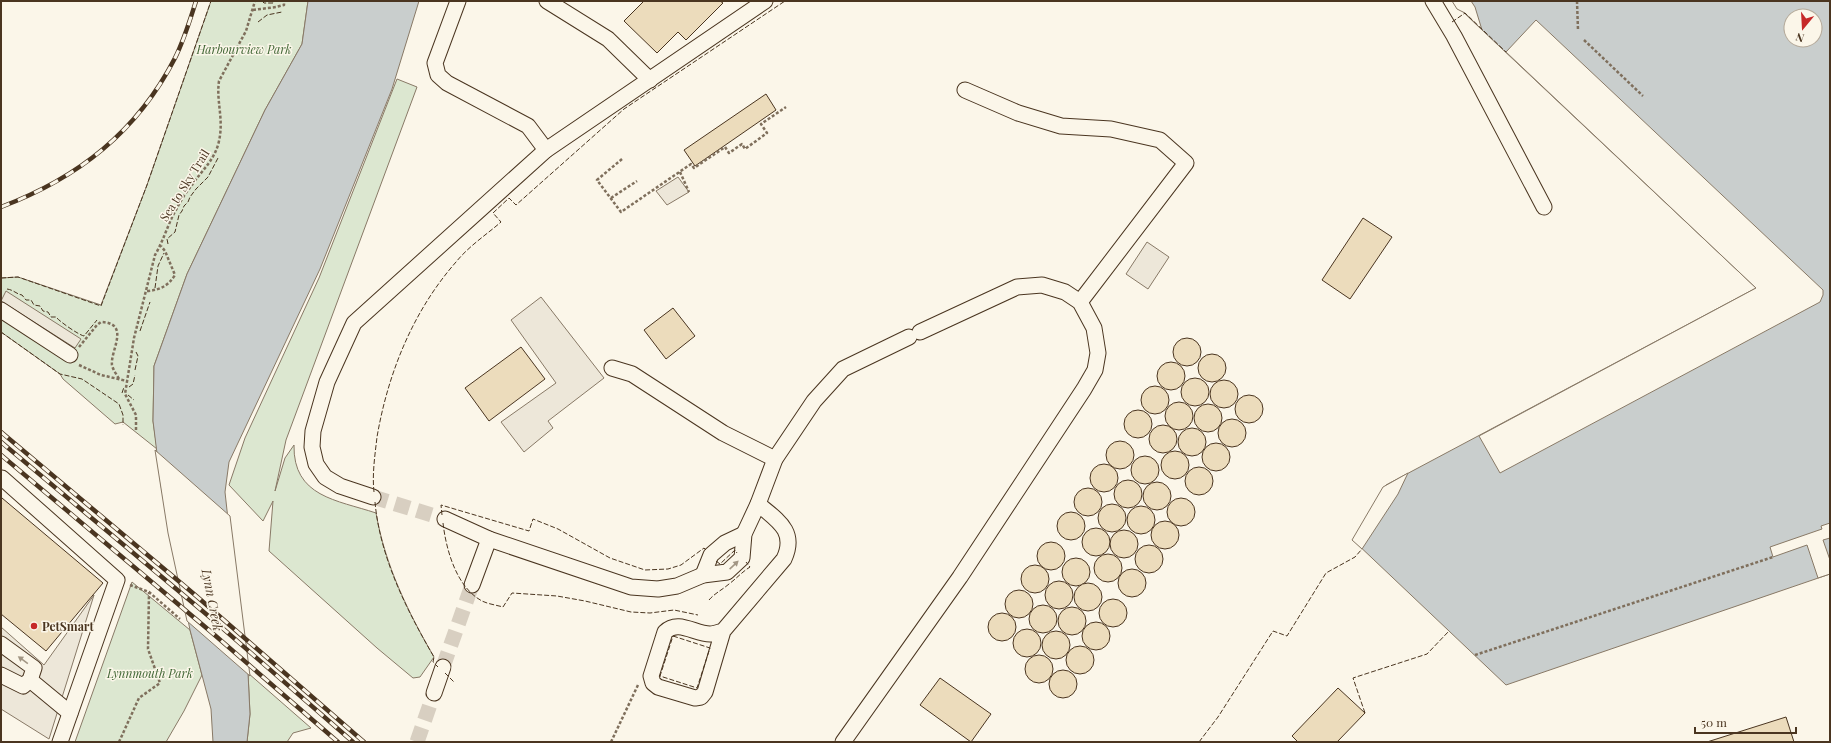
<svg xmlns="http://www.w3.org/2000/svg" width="1831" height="743" font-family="'Playfair Display',serif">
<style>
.green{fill:#dce7d0;stroke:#887966}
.parking{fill:#ede7d9;stroke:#887966}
.water{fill:#c9cecd;stroke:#887966;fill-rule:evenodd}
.pier{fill:#fbf6e9;stroke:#887966}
.building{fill:#ecdcbc;stroke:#4a3520}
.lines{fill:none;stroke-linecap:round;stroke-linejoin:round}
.minor-tunnel{stroke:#d8cfc1;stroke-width:15;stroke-dasharray:15 8;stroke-linecap:butt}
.minor-casing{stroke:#4a3520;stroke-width:17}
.path{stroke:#7f6f5c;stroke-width:2.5;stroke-dasharray:3 2;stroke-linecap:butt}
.minor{stroke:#fbf6e9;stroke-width:15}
.rail-casing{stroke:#4a3520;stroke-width:4.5}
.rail{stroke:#fbf6e9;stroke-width:3;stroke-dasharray:9;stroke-linecap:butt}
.fence{stroke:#4a3520;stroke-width:1;stroke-dasharray:5 2;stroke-linecap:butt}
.oneway{fill:#a29684}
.poi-dot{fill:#c62828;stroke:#fbf6e9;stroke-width:1.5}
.labels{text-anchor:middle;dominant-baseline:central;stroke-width:3;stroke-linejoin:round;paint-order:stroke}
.park-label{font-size:12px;font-style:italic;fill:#436837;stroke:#fbf6e9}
.street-label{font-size:12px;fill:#4a3520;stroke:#fbf6e9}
.poi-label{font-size:12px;font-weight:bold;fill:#4a3520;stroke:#fbf6e9;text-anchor:start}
.water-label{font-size:13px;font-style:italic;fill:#4a3520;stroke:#fbf6e9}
</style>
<rect width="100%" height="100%" fill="#fbf6e9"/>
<g class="green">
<polygon points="211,1 308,1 302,44 265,110 187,274 154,366 153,421 157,449 123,422 115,424 63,379 60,374 1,332 1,278 18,277 101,305 147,185"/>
<path d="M 397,79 L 417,87 L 286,440 L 275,491 L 285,458 L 294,445 C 293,497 337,500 376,513 C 385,565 408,612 434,657 L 420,677 L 413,678 L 377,648 L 269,551 L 273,501 L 263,521 L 229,485 L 245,438 L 319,278 Z"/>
<polygon points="132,582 190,630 202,675 184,711 166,742 75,742"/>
<polygon points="248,673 311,728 293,733 287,742 247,742 250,714"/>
</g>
<g class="parking">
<polygon points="678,177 689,192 667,205 656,191"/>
<polygon points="1147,242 1169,257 1148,289 1126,274"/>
<polygon points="6,291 81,339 75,348 1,301"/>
<polygon points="541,297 604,378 548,421 553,428 524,452 501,422 556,383 511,320"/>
<polygon points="94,595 49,739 1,709 1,627 44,665"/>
</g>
<g class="water">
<polygon points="308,1 419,1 392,89 320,269 229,462 225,492 236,592 248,673 250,714 247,742 213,742 211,709 190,630 161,486 153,421 154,366 187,274 265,110 302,44"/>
<path d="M 1454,1 L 1830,1 L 1830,574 L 1506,685 L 1354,541 L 1386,485 L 1756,288 L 1482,30 L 1458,7 ZM 1791,16 L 1815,16 L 1815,40 L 1791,40 Z"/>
</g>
<g class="pier">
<polygon points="1452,1 1471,1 1475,7 1482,30 1465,13 1457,9"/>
<polygon points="1536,20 1823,290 1823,295 1820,302 1500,473 1479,436 1756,288 1506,52"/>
<polygon points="155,450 230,516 250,676 187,621 168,533"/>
<polygon points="1408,473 1398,494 1362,549 1352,540 1383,487"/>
<polygon points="1830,523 1830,538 1823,540 1830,560 1830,574 1818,578 1807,545 1773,557 1770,547 1822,529 1821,526"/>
</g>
<g class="building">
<polygon points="644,1 720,1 723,3 686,40 678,32 657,53 624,21"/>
<polygon points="766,94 776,110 695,166 684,150"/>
<polygon points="1363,218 1392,237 1350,299 1322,280"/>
<polygon points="673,308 695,336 666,359 644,330"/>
<circle cx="1187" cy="352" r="14"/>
<polygon points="521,347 545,379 489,421 465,388"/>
<circle cx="1212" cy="368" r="14"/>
<circle cx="1171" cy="376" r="14"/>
<circle cx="1195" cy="392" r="14"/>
<circle cx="1224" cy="394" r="14"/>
<circle cx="1155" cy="400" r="14"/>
<circle cx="1249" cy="409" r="14"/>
<circle cx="1179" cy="416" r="14"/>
<circle cx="1208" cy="418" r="14"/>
<circle cx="1138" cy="424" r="14"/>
<circle cx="1232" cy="433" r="14"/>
<circle cx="1163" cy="439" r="14"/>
<circle cx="1192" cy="442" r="14"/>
<circle cx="1120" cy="455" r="14"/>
<circle cx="1216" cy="457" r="14"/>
<circle cx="1175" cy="465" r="14"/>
<circle cx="1145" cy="470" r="14"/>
<circle cx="1104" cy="478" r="14"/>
<circle cx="1199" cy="481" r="14"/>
<circle cx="1128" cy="494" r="14"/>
<circle cx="1157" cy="496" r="14"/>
<circle cx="1088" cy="502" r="14"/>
<circle cx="1181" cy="512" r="14"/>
<polygon points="2,498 103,583 46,651 1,614 1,500"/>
<circle cx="1112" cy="518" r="14"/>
<circle cx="1141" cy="520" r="14"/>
<circle cx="1071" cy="526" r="14"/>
<circle cx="1165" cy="535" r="14"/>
<circle cx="1096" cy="542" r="14"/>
<circle cx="1124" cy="544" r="14"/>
<circle cx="1051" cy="556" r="14"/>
<circle cx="1149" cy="559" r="14"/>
<circle cx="1108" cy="568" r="14"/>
<circle cx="1076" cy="572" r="14"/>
<circle cx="1035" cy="579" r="14"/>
<circle cx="1132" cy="583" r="14"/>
<circle cx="1059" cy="595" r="14"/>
<circle cx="1088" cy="597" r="14"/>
<circle cx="1019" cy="604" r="14"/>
<circle cx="1113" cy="613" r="14"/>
<circle cx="1043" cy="619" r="14"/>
<circle cx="1072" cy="621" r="14"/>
<circle cx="1002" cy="627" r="14"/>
<circle cx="1096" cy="636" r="14"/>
<circle cx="1027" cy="643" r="14"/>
<circle cx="1056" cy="645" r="14"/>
<circle cx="1080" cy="660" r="14"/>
<circle cx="1039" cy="669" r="14"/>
<circle cx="1063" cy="684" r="14"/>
<polygon points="940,678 991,714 971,742 920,705"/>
<polygon points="1338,688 1365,713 1337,742 1298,742 1292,736"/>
<polygon points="1786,717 1794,742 1707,742"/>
</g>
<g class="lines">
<g class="minor-tunnel">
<polyline points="373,497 445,519"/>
<polyline points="443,667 472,585"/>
<polyline points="417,742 434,693"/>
</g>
<g class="minor-casing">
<g id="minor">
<polyline points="458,1 435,63 438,75 447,83 528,126 546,150"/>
<polyline points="547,1 608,39 650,80"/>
<polyline points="1433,1 1454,36 1544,207"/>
<polyline points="965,90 1018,113 1061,126 1111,129 1160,140 1186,163 1080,302"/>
<polyline points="1,310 70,355"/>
<polyline points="612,368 632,374 723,433 775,459"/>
<polyline points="2,478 117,580 60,742"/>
<polyline points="373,497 340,486 325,477 316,464 312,447 313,431 327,382 354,323 546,150 765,1"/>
<polyline points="445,519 489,539 631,587 658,589 677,586 703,575 727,572 742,558 744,534 758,504 775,459 814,401 843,369 909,337"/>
<polyline points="703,575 711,555 725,543 744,534"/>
<polyline points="472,585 489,539"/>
<path d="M 723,631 L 705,692 L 701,697 L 695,698 L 658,687 L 653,683 L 651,676 L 665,632 C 678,619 695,634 710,634 C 714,634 719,632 723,631 L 784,559 C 797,531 777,520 758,504"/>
<polyline points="1,644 34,668 30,680 23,686 1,675"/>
<polyline points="30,680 70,713"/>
<polyline points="434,693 443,667"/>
<polyline points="843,742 960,577 1084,389 1095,370 1098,353 1094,328 1080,302 1065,292 1042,285 1017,287 920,332"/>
</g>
</g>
<g class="path">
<polyline points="1577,1 1578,30"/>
<polyline points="253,10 276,7 284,5 284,1"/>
<polyline points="1584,40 1643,96"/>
<polyline points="622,159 597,180 621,212 691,164 694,168 725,147 729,153 742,144 745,149 767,133 761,124 786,107"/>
<polyline points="680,172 689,192"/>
<polyline points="611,198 637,181"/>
<path d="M 147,291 C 160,290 168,286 175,275 L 165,251 L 161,246"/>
<path d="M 79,347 L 97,325 L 101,322 C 131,323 110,351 112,365 C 113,370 117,375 119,379"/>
<polyline points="79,365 101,375 127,381"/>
<path d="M 136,430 L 136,415 L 125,394 L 134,338 L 155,255 C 164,240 168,223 177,208 C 181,200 186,192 192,185 C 202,170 215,160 219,141 C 224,118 216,102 219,81 L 246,31 L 255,1"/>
<polyline points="130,585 149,592 180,619"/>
<polyline points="1475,655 1773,557"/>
<polyline points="119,742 139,698 160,683 148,649 149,592"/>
<polyline points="611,742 638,685"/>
</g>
<use href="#minor" class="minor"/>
<g class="rail-casing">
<g id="rail">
<path d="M 1,207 C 78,178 137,132 175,58 C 184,40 190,20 196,1"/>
<polyline points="1,432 194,594 364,742"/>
<polyline points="1,442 212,619 353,742"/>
<polyline points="1,455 210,631 338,742"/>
</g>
</g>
<use href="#rail" class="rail"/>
<g class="fence">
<polyline points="262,1 264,3 273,3 273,1"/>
<polyline points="258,22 267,15 282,12"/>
<polyline points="1452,22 1465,13 1506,52"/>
<polyline points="168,244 167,239 175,232 179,215 182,211 184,206 188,202 190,197 196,189 208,177 218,158"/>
<polyline points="1,278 18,277 101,306 147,185 211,1"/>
<polyline points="155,288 158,266 164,253"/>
<path d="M 7,289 C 14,290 16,294 22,295 L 26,300 L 31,300 L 34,305 L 40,306 L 43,311 L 48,312 L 51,317 L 56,317 C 60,322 79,335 84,336 L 97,320"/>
<polyline points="140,331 150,302"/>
<polyline points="1,332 60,374 82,379 119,404 123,415 123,425"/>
<polyline points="135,370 138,356 136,352"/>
<polyline points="129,387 133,384 135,375"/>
<polyline points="122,393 124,387"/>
<polyline points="128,395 134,400"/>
<path d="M 374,492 C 372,474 375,455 377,437 C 388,373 413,311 456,262 C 469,246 486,235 501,222 L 493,213 L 509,198 L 516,205 L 624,109 L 785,1"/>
<path d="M 375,502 C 380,557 406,609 434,657 L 433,662 L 438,667"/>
<polyline points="442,515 441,505 529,531 533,519 558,529 610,558 645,570 668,569 681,565 704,548 706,550"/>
<path d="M 443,523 C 446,549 456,587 482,601 C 488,604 496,605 503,607 L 512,593 L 557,596 L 585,601 L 631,612 L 650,613 L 674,610 L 698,615"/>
<polyline points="716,561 720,564 735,550 737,553"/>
<path d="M 709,600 C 715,593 722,590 729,584 C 737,578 742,572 750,567 L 746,562"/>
<polygon points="673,636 710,648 697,688 660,676"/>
<polyline points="445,673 454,682"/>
<polyline points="1365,713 1353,678 1427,654 1449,631"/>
<polyline points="1199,742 1218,717 1273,631 1287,636 1326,573 1355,557 1362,549"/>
</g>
</g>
<defs><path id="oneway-solid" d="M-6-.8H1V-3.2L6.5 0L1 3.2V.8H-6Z"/></defs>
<g class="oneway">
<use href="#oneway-solid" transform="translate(734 565) rotate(-43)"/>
<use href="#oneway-solid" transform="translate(23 660) rotate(-144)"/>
</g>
<circle class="poi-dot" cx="34" cy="626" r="4"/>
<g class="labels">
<g class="park-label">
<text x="244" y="49">Harbourview Park</text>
<text x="150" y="673">Lynnmouth Park</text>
</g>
<g class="street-label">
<text transform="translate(184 185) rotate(-58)">Sea to Sky Trail</text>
</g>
<g class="poi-label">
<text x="42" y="626">PetSmart</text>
</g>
<g class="water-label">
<text transform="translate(213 600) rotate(79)">Lynn Creek</text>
</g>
</g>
<rect width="1831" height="743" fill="none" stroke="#4a3520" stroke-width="4"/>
<g transform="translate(1803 28) rotate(198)"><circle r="19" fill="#fbf6e9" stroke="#b4a999"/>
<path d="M0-3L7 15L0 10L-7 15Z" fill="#c62828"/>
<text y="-6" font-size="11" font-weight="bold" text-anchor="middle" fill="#4a3520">N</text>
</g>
<path d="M1695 727v6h101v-6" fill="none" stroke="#4a3520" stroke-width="2"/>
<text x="1701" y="727" font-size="12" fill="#4a3520" stroke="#fbf6e9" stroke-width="3" paint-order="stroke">50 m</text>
</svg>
